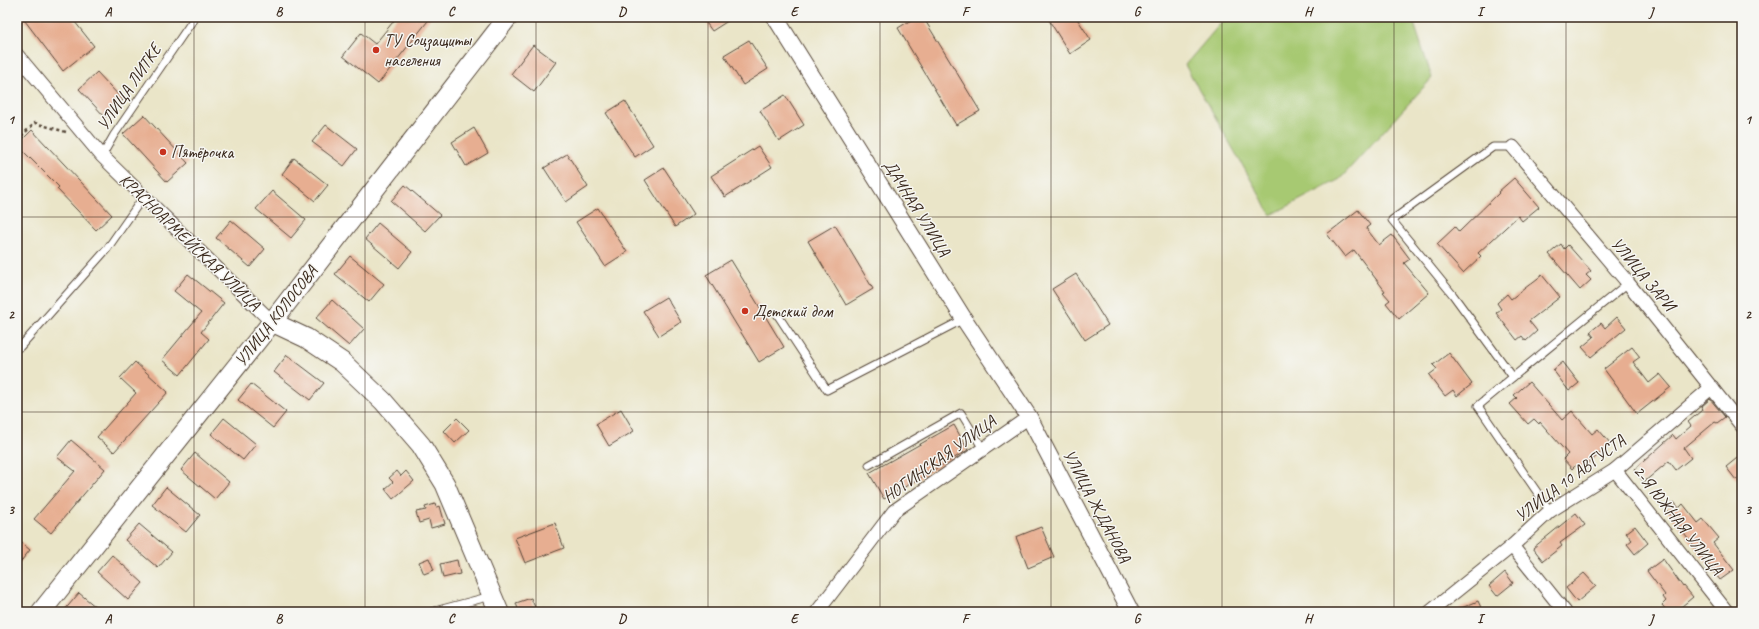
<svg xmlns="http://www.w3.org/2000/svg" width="1759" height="629" font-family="Caveat,sans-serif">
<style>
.green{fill:#a7c972;stroke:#717a48}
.building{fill:#e7ae91}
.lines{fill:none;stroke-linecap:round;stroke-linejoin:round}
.service-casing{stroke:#554638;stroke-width:9}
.minor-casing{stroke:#554638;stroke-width:15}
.tertiary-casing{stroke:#554638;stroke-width:18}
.secondary-casing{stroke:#554638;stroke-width:21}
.path{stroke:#554638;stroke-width:2.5;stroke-dasharray:3 3;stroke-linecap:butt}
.service{stroke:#fff;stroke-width:7}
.minor{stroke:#fff;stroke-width:13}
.tertiary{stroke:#fff;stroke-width:16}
.secondary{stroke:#fff;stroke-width:19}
.grid{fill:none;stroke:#3b2a1e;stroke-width:1;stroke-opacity:0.55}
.poi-dot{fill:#c8321e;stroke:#f6f6f2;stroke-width:1.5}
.labels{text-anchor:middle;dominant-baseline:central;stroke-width:3;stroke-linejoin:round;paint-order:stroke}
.poi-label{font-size:17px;fill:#3b2a1e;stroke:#f6f6f2;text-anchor:start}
.street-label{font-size:17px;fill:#3b2a1e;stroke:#f6f6f2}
.neatline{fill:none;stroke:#3b2a1e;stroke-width:1.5}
.grid-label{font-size:13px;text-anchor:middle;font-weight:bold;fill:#3b2a1e}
</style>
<rect width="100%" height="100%" fill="#f6f6f2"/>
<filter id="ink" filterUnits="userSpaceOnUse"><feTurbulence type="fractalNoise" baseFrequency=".025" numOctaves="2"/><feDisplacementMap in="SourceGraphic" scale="8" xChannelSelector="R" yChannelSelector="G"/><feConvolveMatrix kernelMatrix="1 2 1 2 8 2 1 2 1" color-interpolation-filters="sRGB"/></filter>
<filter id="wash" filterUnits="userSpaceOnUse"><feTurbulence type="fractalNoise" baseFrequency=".012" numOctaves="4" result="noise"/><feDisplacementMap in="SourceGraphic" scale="16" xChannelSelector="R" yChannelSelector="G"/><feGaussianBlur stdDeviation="0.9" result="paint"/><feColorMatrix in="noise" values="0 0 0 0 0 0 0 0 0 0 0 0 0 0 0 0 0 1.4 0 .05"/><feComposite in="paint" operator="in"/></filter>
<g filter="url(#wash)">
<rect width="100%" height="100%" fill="#eae5c8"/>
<polygon class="green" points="1226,17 1412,17 1432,78 1340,179 1271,215 1185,65"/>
<g id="blocks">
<g class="building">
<polygon points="22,17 71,17 94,46 63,71"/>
<polygon points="397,17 431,17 378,84 343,56 361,33 375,44"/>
<polygon points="702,17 734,17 712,31"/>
<polygon points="916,17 923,17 980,111 956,125 898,28"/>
<polygon points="1047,17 1076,17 1091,40 1070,54"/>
<polygon points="749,40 768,69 743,85 724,55"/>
<polygon points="533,45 556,62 534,92 511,74"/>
<polygon points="97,72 123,100 105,117 79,89"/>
<polygon points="785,95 804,125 779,141 760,111"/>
<polygon points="625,101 653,145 635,157 606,113"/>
<polygon points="144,115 188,163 167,182 123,134"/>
<polygon points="326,125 357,149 344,166 312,142"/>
<polygon points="474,128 488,153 466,166 452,142"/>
<polygon points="32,130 112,215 96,230 57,189 59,187 17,145"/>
<polygon points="758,146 772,167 725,197 711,176"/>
<polygon points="567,154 588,187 566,202 544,168"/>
<polygon points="294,158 328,185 315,201 282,174"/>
<polygon points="664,168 694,214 675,227 645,180"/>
<polygon points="1514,178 1539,207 1522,221 1518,216 1478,253 1481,256 1463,273 1437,244 1455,227 1459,232 1499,193 1498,192"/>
<polygon points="405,185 440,215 425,231 391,201"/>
<polygon points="272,191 306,220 291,238 256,209"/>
<polygon points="598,208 627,252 605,266 576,222"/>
<polygon points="1358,210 1370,225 1366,228 1379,245 1392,235 1410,259 1404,263 1429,293 1399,319 1386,303 1390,300 1383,292 1385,291 1354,250 1345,257 1327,234"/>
<polygon points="231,220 265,249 250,267 216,238"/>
<polygon points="378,223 412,252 399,268 365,239"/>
<polygon points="835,225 873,289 846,305 808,241"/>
<polygon points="1561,244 1564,249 1568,245 1591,271 1586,275 1591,280 1580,290 1549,254"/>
<polygon points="350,256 384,284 369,302 335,274"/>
<polygon points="731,260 784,347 759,362 706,275"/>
<polygon points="188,274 224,303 201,332 209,339 180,375 162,360 201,313 174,291"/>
<polygon points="1076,274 1108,325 1085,340 1052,289"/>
<polygon points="1542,275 1560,297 1529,321 1537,331 1526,341 1522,336 1517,340 1496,313 1501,309 1497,303 1507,294 1511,299"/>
<polygon points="666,297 681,322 659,336 643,311"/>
<polygon points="332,300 364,329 349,346 316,318"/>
<polygon points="1617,317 1626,328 1591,357 1582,347 1594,337 1590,332 1601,323 1605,328"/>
<polygon points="1632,347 1640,357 1633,362 1649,383 1660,374 1671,387 1637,414 1604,369"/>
<polygon points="1449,353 1472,384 1457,396 1453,390 1445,396 1429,375 1437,369 1433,365"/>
<polygon points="287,355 324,383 310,400 274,372"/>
<polygon points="135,362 168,392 114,452 97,437 136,393 120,378"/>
<polygon points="1563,362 1579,383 1569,391 1553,370"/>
<polygon points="1529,382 1562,420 1572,411 1592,434 1598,429 1611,444 1580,470 1576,465 1572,469 1563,459 1568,454 1540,422 1539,424 1534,419 1528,424 1510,404 1517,398 1514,395"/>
<polygon points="251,384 286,412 273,428 238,400"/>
<polygon points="1710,399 1725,417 1717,423 1715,422 1684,448 1691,458 1676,470 1669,461 1644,482 1634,470 1673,435 1676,439 1691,426 1688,422 1702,410 1701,407"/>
<polygon points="621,409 634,431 609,446 596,424"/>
<polygon points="224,418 256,444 243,460 211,434"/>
<polygon points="457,418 469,430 455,443 444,431"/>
<polygon points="954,425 968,450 884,499 869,473"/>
<polygon points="71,440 105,469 51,533 34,519 75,471 57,457"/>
<polygon points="195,453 229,482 215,499 181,470"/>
<polygon points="1742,454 1742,475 1736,480 1726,467"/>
<polygon points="397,471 401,476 406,471 414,481 393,499 385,489 393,482 389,478"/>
<polygon points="166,487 200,515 186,532 152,505"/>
<polygon points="1674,502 1679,508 1683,504 1698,523 1703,519 1719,538 1713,543 1734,570 1720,580 1666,509"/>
<polygon points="435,504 436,507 440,506 445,524 431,528 429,520 419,523 416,512 426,510 425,507"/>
<polygon points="1576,513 1585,525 1560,543 1562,546 1543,561 1533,548"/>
<polygon points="555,523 564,548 525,563 515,538"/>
<polygon points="139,524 172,552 158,568 125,540"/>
<polygon points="1635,526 1648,543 1635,554 1627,544 1632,540 1626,533"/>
<polygon points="1041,527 1054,557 1028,568 1016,537"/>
<polygon points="17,539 30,550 17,566"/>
<polygon points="112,555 143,583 128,600 97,572"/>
<polygon points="429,558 434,570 424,574 419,562"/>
<polygon points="1663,559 1683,587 1684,586 1693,597 1675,612 1668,612 1662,605 1666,601 1663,597 1665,595 1647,571"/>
<polygon points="457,560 460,574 443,578 440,564"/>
<polygon points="1505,572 1513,583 1497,596 1489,586"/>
<polygon points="1584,573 1596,586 1577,602 1566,588"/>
<polygon points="79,593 102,612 63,612"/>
<polygon points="531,598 537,612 519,612 516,603"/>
<polygon points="1478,601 1483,612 1452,612"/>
</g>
</g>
</g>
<g filter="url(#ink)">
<use href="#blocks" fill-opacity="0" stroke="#554638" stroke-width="1"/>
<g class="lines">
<g class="service-casing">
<g id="service">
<polyline points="1513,147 1493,147 1392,220 1453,295 1513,377 1628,283"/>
<polyline points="102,156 114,135 195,17"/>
<polyline points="777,314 827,390 964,319"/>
<polyline points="17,343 20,347 107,249 144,196"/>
<polyline points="1513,377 1478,406 1550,511"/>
<polyline points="869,465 961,413 983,449"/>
<polyline points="431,612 491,596"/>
</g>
</g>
<g class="minor-casing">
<g id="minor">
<polyline points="17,55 102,156 272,322"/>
<polyline points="1513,147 1628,283 1742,426"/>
<polyline points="1615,470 1727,612"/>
<polyline points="1512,546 1565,612"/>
<polyline points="817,612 894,511 1029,417"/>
<polyline points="1430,612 1512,546 1550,511 1615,470 1712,387"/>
</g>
</g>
<g class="tertiary-casing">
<polyline id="tertiary" points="775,17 964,319 1029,417 1131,612"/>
</g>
<g class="secondary-casing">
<g id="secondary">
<polyline points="272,322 306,338 342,362 383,401 421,445 445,484 499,612"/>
<polyline points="41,612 272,322 508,17"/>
</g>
</g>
<polyline class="path" points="17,140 35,123 66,132"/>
<use href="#service" class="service"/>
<use href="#minor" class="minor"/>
<use href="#tertiary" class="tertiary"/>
<use href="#secondary" class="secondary"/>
</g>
</g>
<path class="grid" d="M 194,17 L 194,612M 365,17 L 365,612M 536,17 L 536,612M 708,17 L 708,612M 880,17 L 880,612M 1051,17 L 1051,612M 1222,17 L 1222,612M 1394,17 L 1394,612M 1566,17 L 1566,612M 17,217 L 1742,217M 17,412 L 1742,412"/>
<g class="poi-dot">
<circle cx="376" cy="50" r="4"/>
<circle cx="163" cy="152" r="4"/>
<circle cx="745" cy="311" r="4"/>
</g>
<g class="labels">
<g class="poi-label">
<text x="384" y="40">ТУ Соцзащиты<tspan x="384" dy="20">населения</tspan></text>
<text x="171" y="152">Пятёрочка</text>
<text x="753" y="311">Детский дом</text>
</g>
<g class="street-label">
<text transform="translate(129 87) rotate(-56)">УЛИЦА ЛИТКЕ</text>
<text transform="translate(917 208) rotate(58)">ДАЧНАЯ УЛИЦА</text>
<text transform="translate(190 242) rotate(44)">КРАСНОАРМЕЙСКАЯ УЛИЦА</text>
<text transform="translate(1643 274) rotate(50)">УЛИЦА ЗАРИ</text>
<text transform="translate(276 316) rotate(-52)">УЛИЦА КОЛОСОВА</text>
<text transform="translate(939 459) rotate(-36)">НОГИНСКАЯ УЛИЦА</text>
<text transform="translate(1570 478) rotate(-37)">УЛИЦА 10 АВГУСТА</text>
<text transform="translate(1097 506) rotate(62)">УЛИЦА ЖДАНОВА</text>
<text transform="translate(1678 520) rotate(52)">2-Я ЮЖНАЯ УЛИЦА</text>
</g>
</g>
<rect width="1759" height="629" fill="none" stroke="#f6f6f2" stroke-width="44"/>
<rect x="22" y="22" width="1715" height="585" class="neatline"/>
<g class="grid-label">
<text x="108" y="16">A</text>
<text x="279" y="16">B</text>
<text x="451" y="16">C</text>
<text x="622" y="16">D</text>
<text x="794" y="16">E</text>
<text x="965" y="16">F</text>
<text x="1137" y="16">G</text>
<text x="1308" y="16">H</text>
<text x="1480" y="16">I</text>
<text x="1651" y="16">J</text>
<text x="11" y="124">1</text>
<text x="1748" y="124">1</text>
<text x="11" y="319">2</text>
<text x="1748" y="319">2</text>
<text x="11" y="514">3</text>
<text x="1748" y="514">3</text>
<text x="108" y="623">A</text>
<text x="279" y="623">B</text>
<text x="451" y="623">C</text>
<text x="622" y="623">D</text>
<text x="794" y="623">E</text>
<text x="965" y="623">F</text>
<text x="1137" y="623">G</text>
<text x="1308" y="623">H</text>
<text x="1480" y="623">I</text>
<text x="1651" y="623">J</text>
</g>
</svg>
